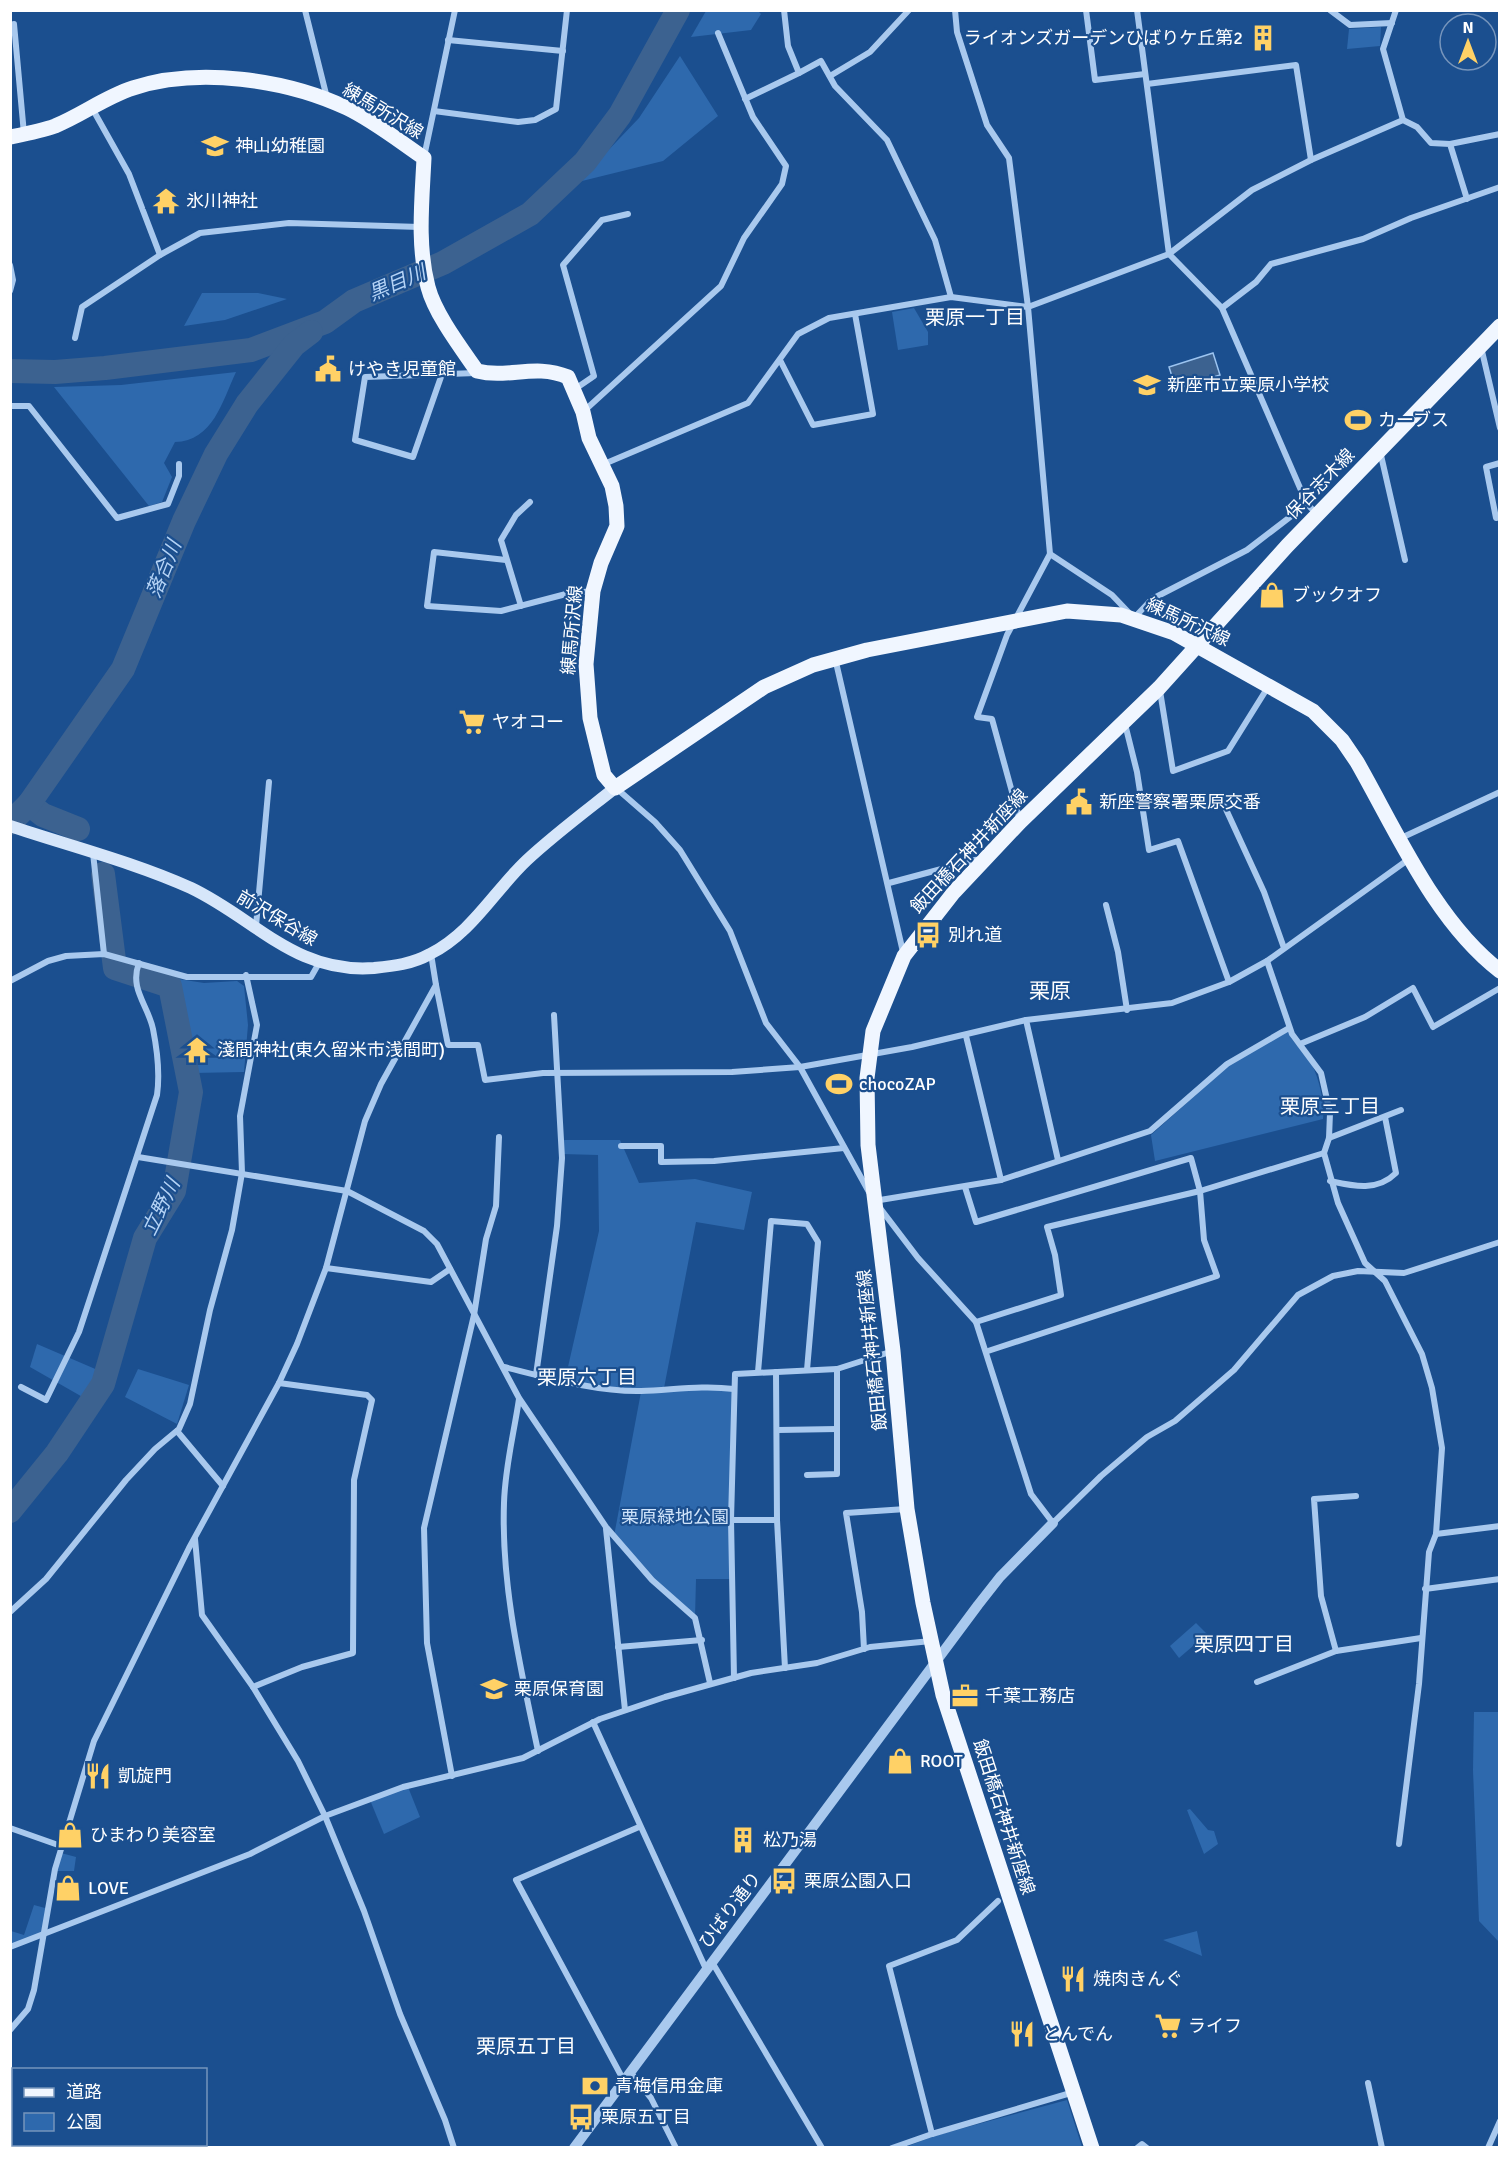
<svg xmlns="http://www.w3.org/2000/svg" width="1510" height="2158" font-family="Signika,'Noto Sans JP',sans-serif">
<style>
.green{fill:#2e69ad}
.water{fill:#3c6290;stroke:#9cc4f0;stroke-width:1.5}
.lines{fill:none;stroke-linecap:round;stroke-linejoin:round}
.river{stroke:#3c6290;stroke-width:24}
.minor{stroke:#a9c9ee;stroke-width:6}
.tertiary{stroke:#a9c9ee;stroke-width:10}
.secondary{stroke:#d6e6fa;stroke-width:12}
.primary{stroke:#f0f6ff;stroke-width:15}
.labels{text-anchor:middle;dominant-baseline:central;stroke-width:4.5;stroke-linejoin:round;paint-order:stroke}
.poi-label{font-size:18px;fill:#fff;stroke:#1b4f8f;text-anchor:start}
.street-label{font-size:18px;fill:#fff;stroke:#1b4f8f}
.park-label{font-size:18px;fill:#cfe3fa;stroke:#1b4f8f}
.water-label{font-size:20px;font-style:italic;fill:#b5d3f5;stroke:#1b4f8f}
.neighbourhood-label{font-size:20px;fill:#fff;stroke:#1b4f8f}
.quarter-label{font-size:21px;fill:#fff;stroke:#1b4f8f}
</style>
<rect width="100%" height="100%" fill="#1b4f8f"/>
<g class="green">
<polygon points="706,11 758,11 761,14 751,30 691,37"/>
<polygon points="1381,27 1380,46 1347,49 1349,29"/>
<polygon points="680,56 718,116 663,161 578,182 639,118"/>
<polygon points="202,293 258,293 287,299 225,320 184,326"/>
<polygon points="914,308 928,332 928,345 898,350 892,312"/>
<path d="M 236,372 C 222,402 213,441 175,442 L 164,463 L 172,477 L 162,502 L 149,506 L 54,387 L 121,385 Z"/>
<polygon points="172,978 204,983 237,981 244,986 248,1025 244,1072 193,1073"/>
<path d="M 1288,1031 C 1291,1042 1302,1048 1308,1058 C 1318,1073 1325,1101 1323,1119 L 1155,1161 L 1151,1135 L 1228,1066 Z"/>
<polygon points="561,1140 620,1140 639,1183 695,1179 752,1192 744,1230 696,1222 664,1388 734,1389 731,1579 696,1579 695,1618 652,1580 614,1536 641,1392 565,1380 599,1231 598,1155 562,1154"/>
<polygon points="37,1344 100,1371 86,1399 30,1367"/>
<polygon points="138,1369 189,1385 177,1424 125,1397"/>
<polygon points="1196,1623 1207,1634 1179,1658 1170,1646"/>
<polygon points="1474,1712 1499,1712 1499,1942 1479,1921 1473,1770"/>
<polygon points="408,1787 420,1817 384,1834 370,1800"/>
<polygon points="76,1794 58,1862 61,1853 76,1857 74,1871 56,1871 44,1934 11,1947 11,1931 24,1935 34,1905 45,1908 49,1902 53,1876"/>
<polygon points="1190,1809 1208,1830 1214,1831 1218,1844 1204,1854 1187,1810"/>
<polygon points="1197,1931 1202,1956 1163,1940"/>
<polygon points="1067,2100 1082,2147 903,2148 934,2136"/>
</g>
<polygon class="water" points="1213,353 1220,375 1176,389 1169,367"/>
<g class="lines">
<g class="river">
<polyline points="10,371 55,372 105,368 251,350 325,322 354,301 443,263 530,214 585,162 620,115 678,10"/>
<polyline points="29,804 43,815 78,829"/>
<polyline points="10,823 29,804 123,669 184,521 216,454 247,404 294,345 311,332"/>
<polyline points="10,1511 57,1453 103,1384 145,1238 174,1191 191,1092 170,986 115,968 103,874"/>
</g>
<g class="minor">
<polyline points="305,10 326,94 324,98"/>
<polyline points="784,10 788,46 799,73 821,61 835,86 887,140 935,240 951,297"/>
<polyline points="955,10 957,32 987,125 1009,158 1028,307 1169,254 1252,190 1311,160 1403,120 1417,127 1431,143 1450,144 1467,199"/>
<polyline points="1086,10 1095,80 1145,74"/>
<polyline points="1137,10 1169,254 1222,308 1307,504 1317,514"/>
<polyline points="1330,10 1350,25 1392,23"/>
<polyline points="1396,10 1383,49 1403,120"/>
<polyline points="14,24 24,134"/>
<polyline points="448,40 563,51"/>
<polyline points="830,76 870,52 909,10"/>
<polyline points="1147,84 1296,65 1311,160"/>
<polyline points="745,99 799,73"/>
<polyline points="92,108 129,174 160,255"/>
<polyline points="434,111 518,122 535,120 556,109 567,10"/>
<polyline points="1450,144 1500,134"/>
<polyline points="424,157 455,10"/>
<polyline points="10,265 13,280 10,291"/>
<polyline points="1222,308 1256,282 1271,264 1363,239 1411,218 1500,187"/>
<polyline points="75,338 82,307 160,255 200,233 289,223 420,227"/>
<polyline points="1481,347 1500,428"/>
<polyline points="780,360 813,425 873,414 855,314"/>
<polyline points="442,374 413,457 355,440 365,377 476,373"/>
<polyline points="575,389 594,376 563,265 602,220 628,214"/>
<polyline points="10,406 29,406 117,518 168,504 179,476 179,464"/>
<polyline points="584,411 721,286 744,238 782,184 786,166 753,117 718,33"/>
<polyline points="1380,451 1405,560"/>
<polyline points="1500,463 1486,467 1496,518 1500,517"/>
<polyline points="604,464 748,403 798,334 829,318 951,297 1028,307 1050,554 1112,595 1134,618 1152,599 1247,550 1307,504"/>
<polyline points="506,560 434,552 427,606 501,611 566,594 592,591"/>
<polyline points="521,606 501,540 516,515 530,502"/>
<polyline points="835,658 903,952"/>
<polyline points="1160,691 1173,771 1228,751 1268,687"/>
<polyline points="1125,724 1137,772 1149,850 1178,841 1229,982"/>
<polyline points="616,788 655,822 680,850 730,931 766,1023 800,1067 869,1192"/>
<polyline points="1224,805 1264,892 1284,948"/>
<polyline points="1020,821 992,719 977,717 1007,635 1050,554"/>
<polyline points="1401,838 1500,792"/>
<polyline points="93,853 104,954"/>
<polyline points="889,883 979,859"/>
<polyline points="1106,905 1118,952 1127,1010"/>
<polyline points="256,926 269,782"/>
<polyline points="1267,961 1292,1034 1321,1073 1330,1113 1329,1138 1324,1153 1338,1203 1365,1263 1385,1281 1422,1354 1432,1388 1442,1448 1436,1534 1429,1552 1419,1684 1399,1844"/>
<polyline points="10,981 48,961 66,956 104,954 187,977 311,977 319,963"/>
<polyline points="436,985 448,1045 478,1045 485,1080 543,1073 732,1072 800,1067 912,1047 1026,1020 1172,1003 1229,982 1267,961 1409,859"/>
<polyline points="1026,1020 1058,1160"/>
<polyline points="966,1036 1001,1180"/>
<polyline points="1300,1044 1365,1017 1413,988 1433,1027 1500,988"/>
<polyline points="1329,1138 1401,1110"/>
<polyline points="621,1146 661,1146 661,1162 714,1161 844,1148"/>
<polyline points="138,1157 347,1191 424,1231 437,1244 519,1398 606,1527 652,1580 695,1618 710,1683"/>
<path d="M 1330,1181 C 1353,1186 1377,1192 1396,1173 L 1385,1117"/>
<polyline points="965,1187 976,1222 1191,1158 1200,1191 1204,1240 1217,1276 988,1351"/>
<polyline points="874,1201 1001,1180 1150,1131 1227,1064 1289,1028"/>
<polyline points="880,1208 918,1258 976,1322 1031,1494 1053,1523 1101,1476 1147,1437 1175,1421 1234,1370 1298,1295 1333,1276 1358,1271 1404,1273 1500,1242"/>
<polyline points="326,1268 431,1282 450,1269"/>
<polyline points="976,1322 1061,1295 1055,1255 1047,1227 1200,1191 1324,1153"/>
<path d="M 504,1367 C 545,1377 598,1392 641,1391 C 673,1390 702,1385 734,1389"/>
<polyline points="758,1372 771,1221 807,1224 818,1242 807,1370"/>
<polyline points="776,1372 777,1520 785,1668"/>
<polyline points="536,1375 557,1226 562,1158 554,1015"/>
<path d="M 21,1387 L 46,1400 L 79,1332 L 157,1095 C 160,1074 157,1049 153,1029 C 148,1005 129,989 139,963"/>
<path d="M 519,1399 C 514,1433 505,1467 504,1503 C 501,1586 521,1670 538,1751"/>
<polyline points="778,1430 837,1429"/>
<polyline points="177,1431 223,1486"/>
<polyline points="807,1475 837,1474 837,1369"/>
<polyline points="731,1520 777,1520"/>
<polyline points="606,1529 625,1710"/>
<polyline points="1436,1534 1500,1526"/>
<polyline points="195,1539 202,1615 253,1687 298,1761 325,1816 364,1911 400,2014 445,2120 454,2148"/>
<polyline points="1425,1589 1500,1579"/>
<polyline points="10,1612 46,1579 126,1480 155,1449 179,1429 190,1404 210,1310 232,1230 242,1173 240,1116 257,1025 246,975"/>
<polyline points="618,1647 702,1640"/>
<polyline points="864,1649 862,1612 846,1513 906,1509"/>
<polyline points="1336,1651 1321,1596 1314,1499 1356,1496"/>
<polyline points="734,1678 731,1520 735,1374 837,1369 893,1351"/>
<polyline points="1257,1682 1336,1651 1421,1638"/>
<polyline points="253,1687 302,1667 353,1653 354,1480 372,1400 367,1395 279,1383"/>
<polyline points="593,1722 706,1969"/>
<polyline points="452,1776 427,1643 424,1528 474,1315 486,1239 496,1206 499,1137"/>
<polyline points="10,1828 61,1846"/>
<polyline points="998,1901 957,1940 889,1966 932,2134 1074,2092"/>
<polyline points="10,1947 250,1854 325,1816 403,1787 523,1758 600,1719 665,1697 751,1673 817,1663 870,1647 931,1641"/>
<polyline points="712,1962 822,2148"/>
<polyline points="10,2030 28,2009 34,1990 55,1869 94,1741 189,1548 279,1383 297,1344 326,1268 365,1121 381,1084 436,985 431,954"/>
<polyline points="630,2072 651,2098 676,2148"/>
<polyline points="624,2081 516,1880 639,1827"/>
<polyline points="1368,2083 1382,2148"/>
<polyline points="892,2148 932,2134"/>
<polyline points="1137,2148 1142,2144 1147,2148"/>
<polyline points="1488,2148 1500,2121"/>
</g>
<polyline class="tertiary" points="574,2148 978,1605 1000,1577 1053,1523"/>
<path class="secondary" d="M 10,826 C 70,846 133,862 191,888 C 256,919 295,974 374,968 C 394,966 412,964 430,954 C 472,933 494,891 527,860 C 555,834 586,811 615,788"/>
<g class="primary">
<path d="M 10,137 C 25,134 41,131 55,126 C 82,115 105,97 133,88 C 198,67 285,79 347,108 C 374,121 399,141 424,158 C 422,201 417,245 428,287 C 435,314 461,348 477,371 C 508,379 535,363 568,377 L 583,412 L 589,438 L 612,486 L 616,506 L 617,526 L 601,563 L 593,591 L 586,664 L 590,718 L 604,775 L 615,788 L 764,687 L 813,665 L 867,650 L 1067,611 L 1121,615 L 1174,633 L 1313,711 L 1342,740 L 1357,762 C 1397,832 1435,921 1500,971"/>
<polyline points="1092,2148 943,1695 923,1603 907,1509 893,1351 868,1145 867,1078 873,1031 904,956 954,892 1020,822 1159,688 1287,546 1500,326"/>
</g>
</g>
<defs>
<g id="building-bare" transform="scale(2.07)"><path d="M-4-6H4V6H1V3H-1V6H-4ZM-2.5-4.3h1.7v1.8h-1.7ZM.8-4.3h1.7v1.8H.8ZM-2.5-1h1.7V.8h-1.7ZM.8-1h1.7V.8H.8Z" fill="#ffd166" stroke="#1b4f8f" stroke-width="2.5" paint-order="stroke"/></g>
<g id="school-bare" transform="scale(2.07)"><path d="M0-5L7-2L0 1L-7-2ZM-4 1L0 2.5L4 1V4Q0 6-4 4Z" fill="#ffd166" stroke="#1b4f8f" stroke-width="2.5" paint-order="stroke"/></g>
<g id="temple-bare" transform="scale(2.07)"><path d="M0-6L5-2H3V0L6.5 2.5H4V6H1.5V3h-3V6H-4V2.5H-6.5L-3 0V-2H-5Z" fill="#ffd166" stroke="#1b4f8f" stroke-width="2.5" paint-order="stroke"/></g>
<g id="civic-bare" transform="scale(2.07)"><path d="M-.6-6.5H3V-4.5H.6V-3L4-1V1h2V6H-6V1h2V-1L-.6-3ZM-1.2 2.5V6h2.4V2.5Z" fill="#ffd166" stroke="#1b4f8f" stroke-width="2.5" paint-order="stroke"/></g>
<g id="stadium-bare" transform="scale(2.07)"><path d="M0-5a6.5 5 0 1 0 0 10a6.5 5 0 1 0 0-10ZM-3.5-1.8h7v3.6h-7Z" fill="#ffd166" stroke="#1b4f8f" stroke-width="2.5" paint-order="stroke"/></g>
<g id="shop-bare" transform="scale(2.07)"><path d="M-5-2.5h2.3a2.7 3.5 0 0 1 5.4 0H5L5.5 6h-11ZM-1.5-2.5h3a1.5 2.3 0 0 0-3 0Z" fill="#ffd166" stroke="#1b4f8f" stroke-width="2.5" paint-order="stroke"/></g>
<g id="supermarket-bare" transform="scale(2.07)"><path d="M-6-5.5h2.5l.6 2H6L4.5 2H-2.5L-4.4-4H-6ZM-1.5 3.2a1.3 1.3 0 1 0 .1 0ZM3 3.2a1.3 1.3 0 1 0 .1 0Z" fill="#ffd166" stroke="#1b4f8f" stroke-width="2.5" paint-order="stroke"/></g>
<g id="bus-bare" transform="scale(2.07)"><path d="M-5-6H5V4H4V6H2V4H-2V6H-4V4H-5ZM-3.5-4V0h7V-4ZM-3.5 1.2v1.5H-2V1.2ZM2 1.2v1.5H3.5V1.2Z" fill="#ffd166" stroke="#1b4f8f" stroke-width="2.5" paint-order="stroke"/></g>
<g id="office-bare" transform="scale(2.07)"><path d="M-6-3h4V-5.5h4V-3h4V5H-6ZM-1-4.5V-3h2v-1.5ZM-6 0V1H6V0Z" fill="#ffd166" stroke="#1b4f8f" stroke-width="2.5" paint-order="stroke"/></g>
<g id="restaurant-bare" transform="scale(2.07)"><path d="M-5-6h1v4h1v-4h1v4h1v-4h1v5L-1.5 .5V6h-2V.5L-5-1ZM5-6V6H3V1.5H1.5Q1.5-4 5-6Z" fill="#ffd166" stroke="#1b4f8f" stroke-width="2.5" paint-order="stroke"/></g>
<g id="bank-bare" transform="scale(2.07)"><path d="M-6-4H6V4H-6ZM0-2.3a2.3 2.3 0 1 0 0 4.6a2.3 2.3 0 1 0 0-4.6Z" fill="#ffd166" stroke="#1b4f8f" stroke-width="2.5" paint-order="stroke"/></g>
</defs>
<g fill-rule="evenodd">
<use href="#building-bare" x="1263" y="38"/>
<use href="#school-bare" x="215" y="146"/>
<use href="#temple-bare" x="166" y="201"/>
<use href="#civic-bare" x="328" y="369"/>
<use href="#school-bare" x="1147" y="385"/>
<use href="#stadium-bare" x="1358" y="420"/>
<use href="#shop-bare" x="1272" y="595"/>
<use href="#supermarket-bare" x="472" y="722"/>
<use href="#civic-bare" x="1079" y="802"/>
<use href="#bus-bare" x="928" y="935"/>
<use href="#temple-bare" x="197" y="1050"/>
<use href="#stadium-bare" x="839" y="1084"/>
<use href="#school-bare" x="494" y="1689"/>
<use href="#office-bare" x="965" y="1696"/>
<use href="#shop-bare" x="900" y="1761"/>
<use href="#restaurant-bare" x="98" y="1776"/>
<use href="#shop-bare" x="70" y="1835"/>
<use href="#building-bare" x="743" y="1840"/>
<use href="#bus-bare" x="784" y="1881"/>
<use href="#shop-bare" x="68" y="1888"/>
<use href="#restaurant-bare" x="1073" y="1979"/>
<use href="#supermarket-bare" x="1168" y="2026"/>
<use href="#restaurant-bare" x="1022" y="2034"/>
<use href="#bank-bare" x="595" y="2086"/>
<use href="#bus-bare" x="581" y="2117"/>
</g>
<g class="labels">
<g class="poi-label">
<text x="1243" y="38" text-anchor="end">ライオンズガーデンひばりケ丘第2</text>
<text x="235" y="146">神山幼稚園</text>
<text x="186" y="201">氷川神社</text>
<text x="348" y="369">けやき児童館</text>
<text x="1167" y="385">新座市立栗原小学校</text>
<text x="1378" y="420">カーブス</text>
<text x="1292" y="595">ブックオフ</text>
<text x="492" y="722">ヤオコー</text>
<text x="1099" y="802">新座警察署栗原交番</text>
<text x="948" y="935">別れ道</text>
<text x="217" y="1050">淺間神社(東久留米市浅間町)</text>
<text x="859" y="1084">chocoZAP</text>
<text x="514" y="1689">栗原保育園</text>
<text x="985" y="1696">千葉工務店</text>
<text x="920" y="1761">ROOT</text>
<text x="118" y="1776">凱旋門</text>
<text x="90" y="1835">ひまわり美容室</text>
<text x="763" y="1840">松乃湯</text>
<text x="804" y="1881">栗原公園入口</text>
<text x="88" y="1888">LOVE</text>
<text x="1093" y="1979">焼肉きんぐ</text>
<text x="1188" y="2026">ライフ</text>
<text x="1042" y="2034">とんでん</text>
<text x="615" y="2086">青梅信用金庫</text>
<text x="601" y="2117">栗原五丁目</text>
</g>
<g class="street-label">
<text transform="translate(383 111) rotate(31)">練馬所沢線</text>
<text transform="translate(1320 484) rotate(-46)">保谷志木線</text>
<text transform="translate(1188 622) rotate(25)">練馬所沢線</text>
<text transform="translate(572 630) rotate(-85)">練馬所沢線</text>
<text transform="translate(969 851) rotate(-47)">飯田橋石神井新座線</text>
<text transform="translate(277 918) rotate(31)">前沢保谷線</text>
<text transform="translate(872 1350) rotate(-96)">飯田橋石神井新座線</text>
<text transform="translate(1004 1817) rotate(72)">飯田橋石神井新座線</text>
<text transform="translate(730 1910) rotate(-53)">ひばり通り</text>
</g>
<g class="park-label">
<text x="675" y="1517">栗原緑地公園</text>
</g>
<g class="water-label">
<text transform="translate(397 283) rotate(-23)">黒目川</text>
<text transform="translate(164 569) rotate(-68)">落合川</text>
<text transform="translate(161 1207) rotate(-64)">立野川</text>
</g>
<g class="neighbourhood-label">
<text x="975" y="317">栗原一丁目</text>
<text x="1330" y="1106">栗原三丁目</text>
<text x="587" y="1377">栗原六丁目</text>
<text x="1244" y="1644">栗原四丁目</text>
<text x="526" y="2046">栗原五丁目</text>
</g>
<g class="quarter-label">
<text x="1050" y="991">栗原</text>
</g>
</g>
<rect width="1510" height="2158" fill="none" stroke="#ffffff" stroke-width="24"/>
<rect x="12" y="2068" width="195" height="78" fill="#1b4f8f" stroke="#7695bc" stroke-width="1.5"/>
<rect x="24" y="2088" width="30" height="9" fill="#f0f6ff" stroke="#7695bc" stroke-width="1.5"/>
<text x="66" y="2098" font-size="18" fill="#ffffff">道路</text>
<rect x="24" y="2113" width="30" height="18" fill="#2e69ad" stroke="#7695bc" stroke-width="1.5"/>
<text x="66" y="2128" font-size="18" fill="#ffffff">公園</text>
<g transform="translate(1468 42)"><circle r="28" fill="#1b4f8f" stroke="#7695bc" stroke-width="1.5"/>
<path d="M0-4.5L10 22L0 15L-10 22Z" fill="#ffd166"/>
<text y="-9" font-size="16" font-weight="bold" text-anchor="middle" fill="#ffffff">N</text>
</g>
</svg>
